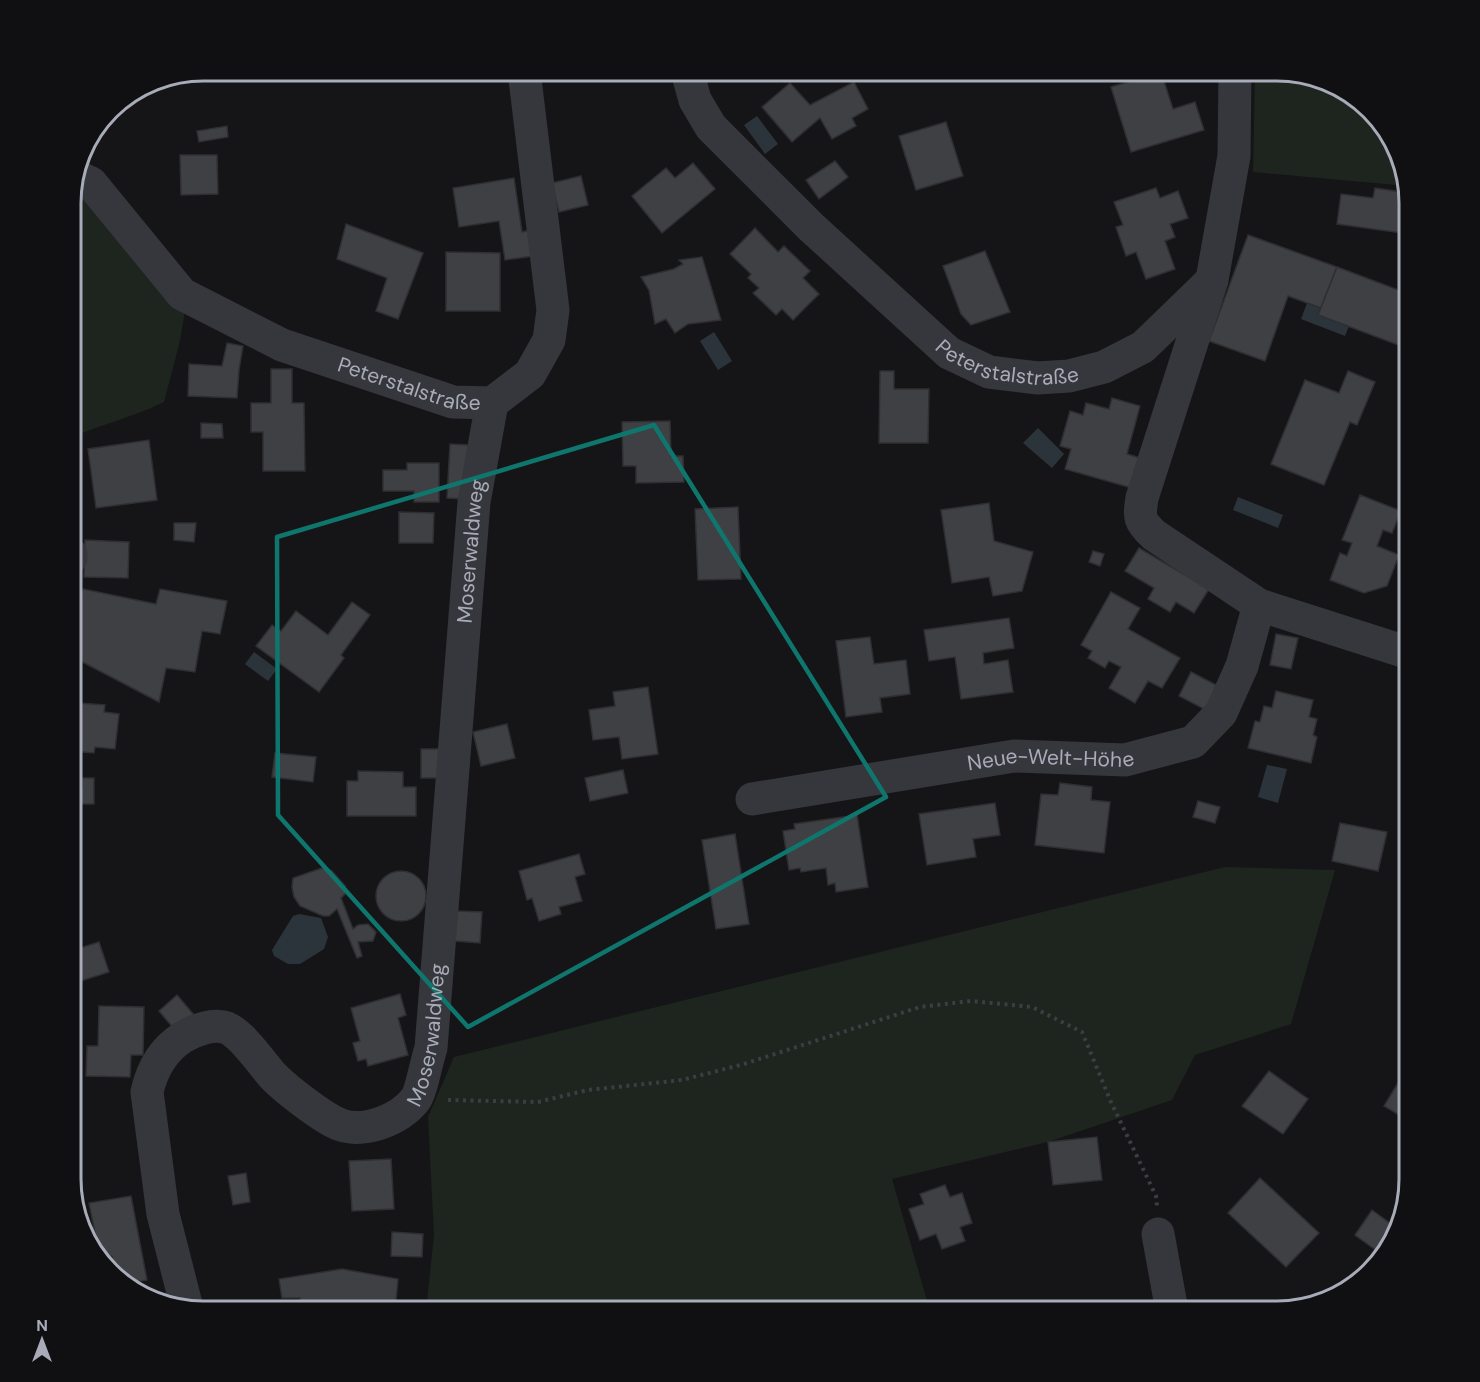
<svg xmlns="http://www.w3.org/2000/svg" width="1480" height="1382" font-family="'DM Sans',sans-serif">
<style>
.green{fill:#1d251e}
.water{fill:#2b343b}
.building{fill:#3f4044;stroke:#2f2f33;stroke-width:1.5}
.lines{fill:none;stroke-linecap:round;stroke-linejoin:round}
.path{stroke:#3c3e43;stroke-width:4;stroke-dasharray:3 4.5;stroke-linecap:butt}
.minor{stroke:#36373c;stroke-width:33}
.marked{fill:none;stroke:#0f766e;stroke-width:4.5;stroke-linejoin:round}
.labels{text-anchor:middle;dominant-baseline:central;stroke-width:5;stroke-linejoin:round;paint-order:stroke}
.street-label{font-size:21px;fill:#a7acb8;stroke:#101012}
.rim{fill:none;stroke:#a7acb8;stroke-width:3}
</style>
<rect width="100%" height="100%" fill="#151517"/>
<g class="green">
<polygon points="1255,71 1285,71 1328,81 1371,110 1399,152 1407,186 1253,172"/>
<path d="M 73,186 L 185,311 L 180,341 L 164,402 C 134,417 101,424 71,438 L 71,194 Z"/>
<polygon points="1225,867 1335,870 1291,1024 1195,1055 1172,1100 1048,1142 892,1179 930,1311 426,1311 434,1235 428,1117 454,1057"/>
</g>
<g class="water">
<polygon points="757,116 778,144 765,154 744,125"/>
<polygon points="1307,303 1321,308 1319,315 1349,326 1345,336 1301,319"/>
<polygon points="714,332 732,361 718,370 700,341"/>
<polygon points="1038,428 1064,454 1052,468 1023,443"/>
<polygon points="1238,497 1283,515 1278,528 1233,510"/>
<polygon points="254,652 277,669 268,681 245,664"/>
<polygon points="1267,765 1287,769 1278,803 1258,797"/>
<polygon points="299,914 321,918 328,937 324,949 300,964 288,964 274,956 272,950 293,916"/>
</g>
<g class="building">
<polygon points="1161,72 1173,109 1195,102 1204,130 1131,152 1111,87"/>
<polygon points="854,82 868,109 852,118 856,126 832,139 820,118 792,142 762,107 790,83 810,105"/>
<polygon points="946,122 963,176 916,190 899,136"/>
<polygon points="227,126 228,137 199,142 197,131"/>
<polygon points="180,155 217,155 218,194 181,195"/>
<polygon points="835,161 848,177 819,199 806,180"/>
<polygon points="693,163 715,189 662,233 632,196 666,168 675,178"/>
<polygon points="581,176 588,205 559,212 552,183"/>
<polygon points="514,178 522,232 530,230 534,256 505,260 499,221 459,227 453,188"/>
<polygon points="1156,188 1160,198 1178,191 1188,218 1170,224 1175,237 1165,241 1175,269 1146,279 1136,252 1126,256 1116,227 1123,225 1114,202"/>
<polygon points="1375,188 1408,193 1402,233 1337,224 1341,194 1373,198"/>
<polygon points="346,224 423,253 398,319 376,311 387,278 337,259"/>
<polygon points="755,228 778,252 784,246 810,271 803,278 819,294 793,320 782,309 776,315 753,293 759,288 748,278 751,274 730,254"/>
<polygon points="1248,235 1337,267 1321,308 1288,296 1265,361 1209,341"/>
<polygon points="985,251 1010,312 971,325 961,314 943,266"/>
<polygon points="446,252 500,253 500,311 446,311"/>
<polygon points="702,257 721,320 688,324 675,333 666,319 655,324 649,290 641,277 674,269 683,264 679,260"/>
<polygon points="1337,267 1409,294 1409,349 1318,315"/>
<polygon points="227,343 243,346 239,370 237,398 188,396 189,364 222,366"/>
<polygon points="271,369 292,369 292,403 304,403 305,471 263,471 263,432 251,432 251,403 271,403"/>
<polygon points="880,371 894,371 894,389 929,389 928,443 879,443"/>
<polygon points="1348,371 1375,382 1357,425 1350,422 1324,485 1271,464 1305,380 1339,393"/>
<polygon points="1112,398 1140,406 1127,454 1140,458 1132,488 1065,469 1071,449 1060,446 1070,411 1083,415 1086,403 1109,409"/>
<polygon points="670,421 671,456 683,456 684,482 636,483 636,466 623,466 622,422"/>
<polygon points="201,423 222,424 223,438 201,438"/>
<polygon points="149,440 157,500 96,508 88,449"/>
<polygon points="450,444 468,445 465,499 447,498"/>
<polygon points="407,463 439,463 439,502 414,502 414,491 383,491 383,470 407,470"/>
<polygon points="1360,495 1401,511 1392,533 1383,530 1377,546 1399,555 1387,586 1364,593 1330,580 1340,553 1347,556 1352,543 1342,540"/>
<polygon points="989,503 994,541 1033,552 1022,591 993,596 989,577 952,583 941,510"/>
<polygon points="738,507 741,579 698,580 695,509"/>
<polygon points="399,512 434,513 433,543 399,543"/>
<polygon points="174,523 196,523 194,542 174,540"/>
<polygon points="85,540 129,542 128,578 84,577"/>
<polygon points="1139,548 1209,589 1194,613 1176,602 1170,612 1148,599 1154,588 1125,571"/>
<polygon points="1093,551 1104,554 1100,566 1089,562"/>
<polygon points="83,589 156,604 160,589 227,601 220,634 202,631 195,672 166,668 159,702 71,656 71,620"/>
<polygon points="1111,592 1140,608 1128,629 1180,658 1162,688 1148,681 1135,703 1109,688 1121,667 1109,661 1105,668 1088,658 1092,651 1081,645"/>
<polygon points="352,602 370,615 341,655 344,658 319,692 256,646 272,625 281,631 296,611 328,635"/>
<polygon points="1009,618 1014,648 983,653 984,664 1008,660 1013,692 961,699 955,657 929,661 924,630"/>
<polygon points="1276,634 1298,638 1291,669 1270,665"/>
<polygon points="870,637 874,664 906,660 910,694 880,698 882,712 846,717 836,641"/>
<polygon points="1191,672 1222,688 1210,712 1179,696"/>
<polygon points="648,687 658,754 622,759 619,737 593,740 589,710 615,706 613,692"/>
<polygon points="1276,691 1313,700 1309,717 1317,719 1313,735 1317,737 1311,763 1248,748 1255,721 1260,722 1264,706 1272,708"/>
<polygon points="78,703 105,705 104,712 119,714 115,749 95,747 94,753 72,751 71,710 77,710"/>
<polygon points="507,724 515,758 481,766 473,732"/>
<polygon points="421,749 446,749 445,778 421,778"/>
<polygon points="275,753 316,757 313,782 272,777"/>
<polygon points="623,770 628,793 590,801 585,778"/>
<polygon points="358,771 403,772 403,787 416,787 416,816 347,816 347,781 358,781"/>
<polygon points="82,778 94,778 94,804 71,804 71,786 82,786"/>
<polygon points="1060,783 1092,787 1091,800 1110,802 1104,853 1035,845 1041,794 1058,795"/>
<polygon points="1198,801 1220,807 1215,823 1193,817"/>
<polygon points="995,803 1000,835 973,839 976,857 927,865 919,814"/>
<polygon points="857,815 868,887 836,892 835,883 828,885 826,868 801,872 800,868 789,870 783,831 795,829 794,824"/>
<polygon points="1340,823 1387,832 1378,871 1332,861"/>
<polygon points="735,834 749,924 716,929 702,840"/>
<polygon points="579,854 585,874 575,877 582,901 559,907 561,914 539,921 532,898 527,900 519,871"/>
<polygon points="322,868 332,871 345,886 347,892 341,898 353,929 358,925 368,924 376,932 373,941 358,942 362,956 357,958 337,909 329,916 323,916 300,906 294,897 292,887 293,878"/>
<circle cx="401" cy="896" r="25"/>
<polygon points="456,911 482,912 480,943 455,941"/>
<polygon points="99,942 109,972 71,984 71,951"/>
<polygon points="400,994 406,1015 398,1018 408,1055 368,1066 366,1059 358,1061 353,1043 360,1041 351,1008"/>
<polygon points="177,995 194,1015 175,1030 159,1011"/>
<polygon points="99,1006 144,1007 143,1055 131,1055 130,1077 86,1076 87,1046 98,1046"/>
<polygon points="1409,1065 1409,1121 1384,1106"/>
<polygon points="1269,1071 1308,1099 1283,1134 1242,1106"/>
<polygon points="1097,1137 1102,1180 1053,1185 1048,1142"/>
<polygon points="391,1159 394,1209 352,1211 349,1161"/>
<polygon points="246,1173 250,1202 233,1205 228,1176"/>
<polygon points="1260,1178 1319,1233 1286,1267 1228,1213"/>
<polygon points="945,1185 950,1197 962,1193 972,1223 960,1227 965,1241 942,1249 936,1234 920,1240 909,1209 924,1204 920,1194"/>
<polygon points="131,1196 147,1280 126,1284 117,1277 112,1256 100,1258 89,1203"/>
<polygon points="1372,1210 1395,1227 1377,1251 1355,1235"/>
<polygon points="392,1232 423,1234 422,1257 391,1256"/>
<polygon points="342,1269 398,1279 395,1311 334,1302 333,1311 300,1311 300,1298 282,1298 279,1279"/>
</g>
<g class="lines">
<polyline class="path" points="448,1100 538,1102 588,1090 682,1080 744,1064 920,1007 971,1001 1032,1007 1082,1032 1111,1102 1156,1196 1157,1206"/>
<g class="minor">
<path id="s1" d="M 687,71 L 695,100 L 711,127 L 811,227 L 949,353 L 989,372 L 1038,378 L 1069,376 L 1104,367 L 1143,347 L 1208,284"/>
<path d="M 1235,71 L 1234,156 L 1212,280 L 1142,498 C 1139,518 1139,521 1154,535 L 1259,605 L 1409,653"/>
<path id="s2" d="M 76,176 L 91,183 L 182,294 L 282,345 L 453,402 L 492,403 L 530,374 L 549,340 L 553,310 L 524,71"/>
<polyline points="71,558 71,554"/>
<path id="s3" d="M 752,799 L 1014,756 L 1125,760 L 1193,742 L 1221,713 L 1242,666 L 1259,605"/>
<polyline points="1158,1234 1172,1311"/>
<path id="s4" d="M 187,1308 L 163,1214 L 147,1092 C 152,1069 163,1050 183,1037 C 195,1030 214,1023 227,1028 C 243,1035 262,1064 274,1077 C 287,1090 324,1119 341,1125 C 365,1133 399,1120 415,1100 C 421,1093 427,1059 431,1048 L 474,502 L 492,403"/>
</g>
</g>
<path class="marked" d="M 654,425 L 886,797 L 468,1027 L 278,815 L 277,537 Z"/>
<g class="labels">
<g class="street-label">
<text stroke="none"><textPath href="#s1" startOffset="450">Peterstalstraße</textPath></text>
<text stroke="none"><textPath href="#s2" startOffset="406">Peterstalstraße</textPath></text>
<text stroke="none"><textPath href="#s4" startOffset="1120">Moserwaldweg</textPath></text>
<text stroke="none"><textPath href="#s3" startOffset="302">Neue-Welt-Höhe</textPath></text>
<text stroke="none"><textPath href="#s4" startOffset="634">Moserwaldweg</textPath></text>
</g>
</g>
<path d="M0 0H1480V1382H0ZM203 81H1277A122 122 0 0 1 1399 203V1179A122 122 0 0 1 1277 1301H203A122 122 0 0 1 81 1179V203A122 122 0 0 1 203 81Z" fill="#101012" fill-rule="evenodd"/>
<path class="rim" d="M203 81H1277A122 122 0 0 1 1399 203V1179A122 122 0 0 1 1277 1301H203A122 122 0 0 1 81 1179V203A122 122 0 0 1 203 81Z"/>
<g transform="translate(42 1340)" stroke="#101012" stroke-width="4.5" paint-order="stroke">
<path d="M0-4.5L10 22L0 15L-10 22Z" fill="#a7acb8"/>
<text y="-9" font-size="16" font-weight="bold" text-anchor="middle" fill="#a7acb8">N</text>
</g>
</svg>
